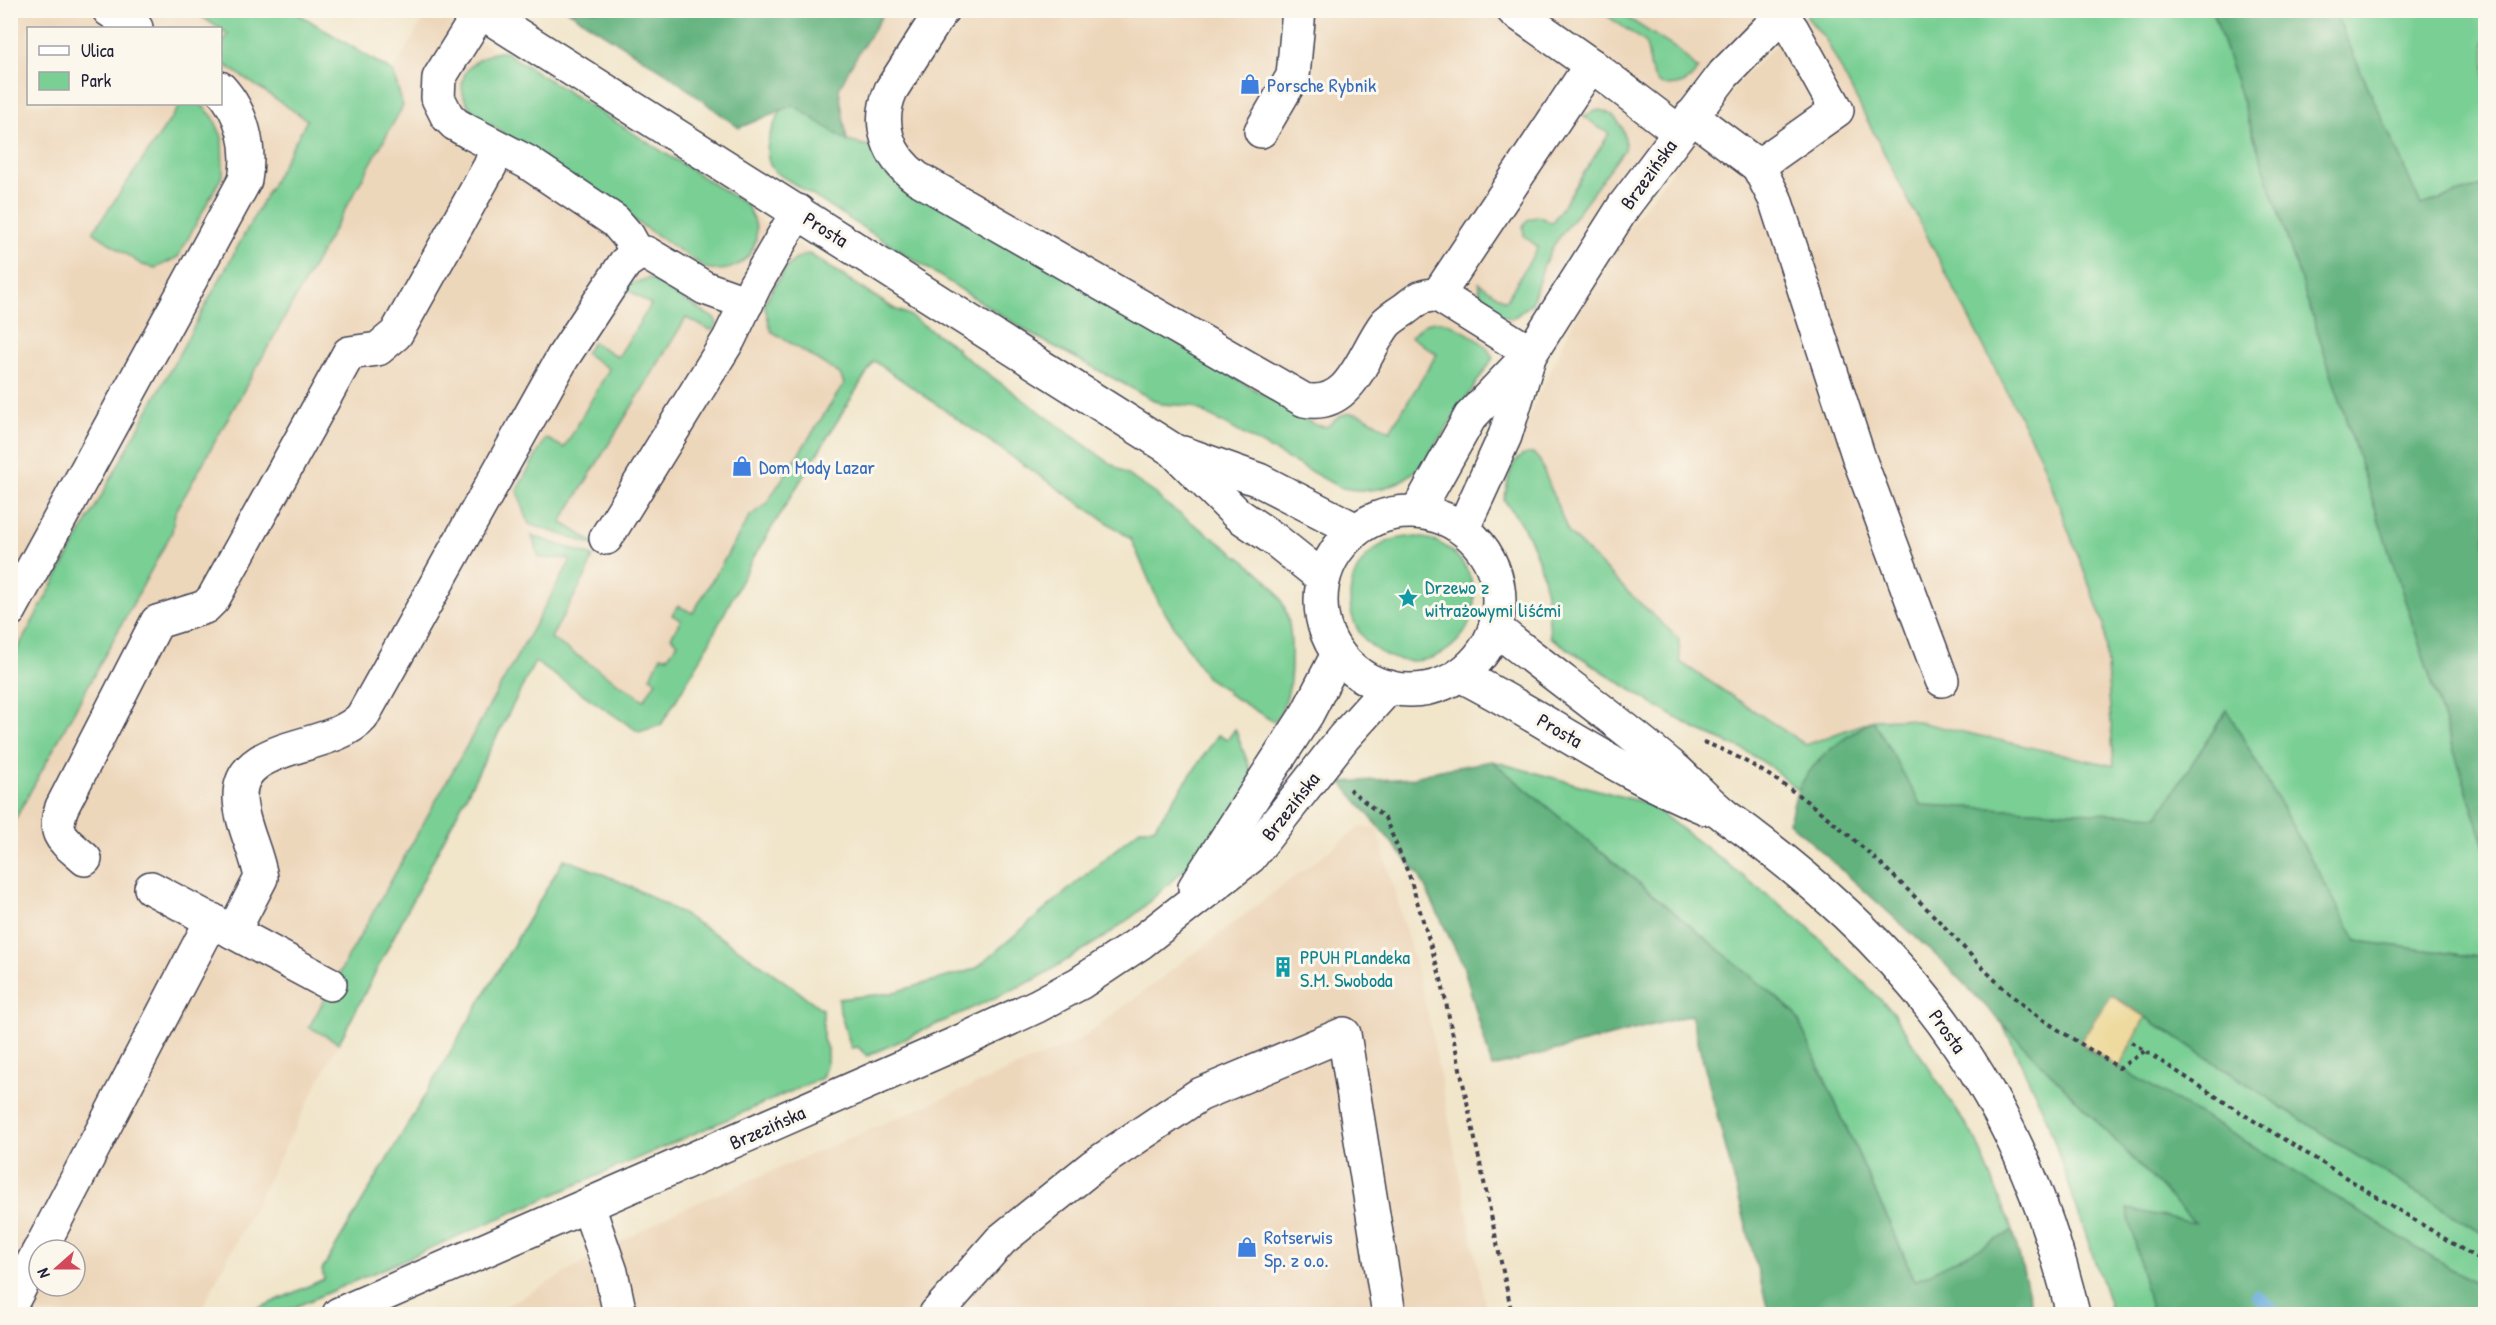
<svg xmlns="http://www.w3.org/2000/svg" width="2496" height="1325" font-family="'Patrick Hand',sans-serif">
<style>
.built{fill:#edd7bb;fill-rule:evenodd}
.green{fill:#79cf94;stroke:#4e7868;stroke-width:1.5}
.forest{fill:#62b27e;stroke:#426a5c;stroke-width:1.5}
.sand{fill:#eeda9e;stroke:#887e6c;stroke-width:1.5}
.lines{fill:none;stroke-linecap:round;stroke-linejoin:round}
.stream{stroke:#65aadb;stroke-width:12}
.minor-casing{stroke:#413f50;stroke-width:36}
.major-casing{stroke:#413f50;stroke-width:36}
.path{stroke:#413f50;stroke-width:4;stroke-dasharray:4.5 4.5;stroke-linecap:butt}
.minor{stroke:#fff;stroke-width:33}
.major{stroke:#fff;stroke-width:33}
.labels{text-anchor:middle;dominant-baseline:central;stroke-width:6;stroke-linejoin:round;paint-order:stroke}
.shop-label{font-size:20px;fill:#366cbe;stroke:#fbf7ec;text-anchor:start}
.street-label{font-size:20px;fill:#22223b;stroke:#fbf7ec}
.culture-label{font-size:20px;fill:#0d838f;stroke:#fbf7ec;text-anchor:start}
</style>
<rect width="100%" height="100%" fill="#fbf7ec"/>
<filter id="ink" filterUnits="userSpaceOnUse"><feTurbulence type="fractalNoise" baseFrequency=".0167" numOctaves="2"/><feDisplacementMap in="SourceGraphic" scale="12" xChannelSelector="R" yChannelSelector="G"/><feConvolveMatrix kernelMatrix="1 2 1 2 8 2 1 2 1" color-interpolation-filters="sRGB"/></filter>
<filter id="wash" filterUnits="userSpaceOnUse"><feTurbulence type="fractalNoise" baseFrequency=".008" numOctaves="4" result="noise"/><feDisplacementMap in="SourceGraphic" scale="24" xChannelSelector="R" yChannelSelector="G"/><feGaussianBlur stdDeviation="1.35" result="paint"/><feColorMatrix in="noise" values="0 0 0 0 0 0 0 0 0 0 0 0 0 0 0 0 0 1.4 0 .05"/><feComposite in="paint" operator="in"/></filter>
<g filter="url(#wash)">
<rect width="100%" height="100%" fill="#f1e5ca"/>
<g class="built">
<path d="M 10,11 L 294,11 L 393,72 L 428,11 L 433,11 L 907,314 L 874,361 L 752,560 L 700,660 L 661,725 L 639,732 L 535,662 L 199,1314 L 11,1314 ZM 28,28 L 220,28 L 220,104 L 28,104 ZM 39,1250 L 75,1250 L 75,1286 L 39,1286 Z"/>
<polygon points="885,11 1781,11 1700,81 1532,303 1501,333 1493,358 1427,458 1407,478 1388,487 929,224 847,141 839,89 850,67"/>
<polygon points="1806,16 1826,40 2040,456 2104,624 2114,766 1905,719 1806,745 1680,662 1679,639 1628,592 1568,532 1540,461 1526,453 1520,455 1513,449 1600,266 1742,78"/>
<polygon points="1360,827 1377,828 1426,1004 1487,1314 492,1314 671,1214 1078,1041"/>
</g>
<g class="green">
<path d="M 1812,10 L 2213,11 L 2485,846 L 2485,958 L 2357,941 L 2227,710 L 2158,816 L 1920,805 L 1873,720 L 1819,759 L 1798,790 L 1768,765 L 1744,750 L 1697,730 L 1653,704 L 1550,637 C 1547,580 1541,546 1504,500 C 1509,481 1509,451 1534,454 L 1540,461 L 1568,532 L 1628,592 L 1679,639 L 1680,662 L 1806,745 L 1873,720 L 1905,719 L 2114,766 L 2104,624 L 2040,456 L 1826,40 L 1806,16 Z"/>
<polygon points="193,11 294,11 393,72 403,106 175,513 172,532 11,827 11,661 307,120 221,62 221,46 228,34"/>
<path d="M 1600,11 L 1617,11 L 1678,50 L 1698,69 C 1692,78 1687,83 1676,85 C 1646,91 1652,60 1645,42 Z"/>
<polygon points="2334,11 2485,11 2485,185 2421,206"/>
<path d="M 498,52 L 505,52 L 747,205 C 750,212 754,220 756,227 C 760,257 732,276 706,268 L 476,115 C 449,86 464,61 498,52 Z"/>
<path d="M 787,100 L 847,141 L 873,147 L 1200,357 L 1315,425 L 1326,427 C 1332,424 1335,418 1342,415 C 1360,408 1375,424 1390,431 L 1437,354 L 1411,337 C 1430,313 1447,320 1470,335 C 1480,341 1487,346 1493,358 L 1427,458 C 1404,487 1375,496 1339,487 L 1192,406 L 1161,404 L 1033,335 L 775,172 C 756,151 776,120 787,100 Z"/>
<polygon points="181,104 201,104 213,117 222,137 223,174 178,257 156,268 142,265 93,232"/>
<path d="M 1600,110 C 1618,114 1628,132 1624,150 L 1553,246 L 1543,267 L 1532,303 L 1516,316 L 1511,318 C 1491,316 1479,303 1479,283 L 1506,301 L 1538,247 L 1524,236 L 1523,226 L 1527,220 L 1538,216 L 1552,223 L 1609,134 L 1584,117 L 1592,112 Z"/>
<path d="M 809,254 L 894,309 L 907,314 L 957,348 L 957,351 L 1100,456 L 1156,494 L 1163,502 C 1185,517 1206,533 1227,548 C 1275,582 1293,599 1291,661 C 1291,684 1288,704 1274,722 L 1227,693 L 1228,691 L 1206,677 L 1159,603 L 1131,539 L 874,361 L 752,560 L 700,660 L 661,725 L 639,732 L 535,662 L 339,1043 L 309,1027 L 571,560 C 557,555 549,561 539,557 L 532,536 L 593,556 L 586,575 L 551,638 L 644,700 L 656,681 L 650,677 L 661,656 L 668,657 L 678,643 L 671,637 L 681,620 L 672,615 L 678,606 L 693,613 L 750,516 L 766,504 L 844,384 L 840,374 L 771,331 L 764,303 C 776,285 786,258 809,254 Z"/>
<polygon points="649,278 715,319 717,324 714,329 710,330 686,318 561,522 597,545 596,546 529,524 517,490 546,438 564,448 609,369 585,353 593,342 618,357 651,305 627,289 628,285"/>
<circle cx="1412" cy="599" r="62"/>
<polygon points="1235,729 1254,779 1204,851 1137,913 1106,936 1036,979 867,1056 858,1047 851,1048 840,1012 839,999 891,993 975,969 1141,828 1154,828 1218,735 1228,739"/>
<polygon points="1492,761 1649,804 1804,923 1891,1010 1976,1140 2013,1231 1916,1282 1795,1013"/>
<path d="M 564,859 C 659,892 744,950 823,1010 L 823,1039 L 827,1049 L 827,1062 L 822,1078 L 279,1314 L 246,1314 L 324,1279 L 322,1270 Z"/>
<polygon points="2145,1017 2343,1147 2485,1235 2485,1290 2253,1146 2119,1068"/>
<polygon points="2002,1022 2196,1224 2128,1210 2152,1314 2110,1314 2109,1303 2046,1117"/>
</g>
<g class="forest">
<polygon points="568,11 885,10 885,11 850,67 839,89 847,141 793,105 739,128 666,73"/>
<polygon points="2213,11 2334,11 2421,205 2485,185 2485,846"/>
<path d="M 2227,710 L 2357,941 L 2485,958 L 2485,1235 L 2343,1147 L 2112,995 L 2081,1042 L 2088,1049 L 2253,1146 L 2485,1290 L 2485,1314 L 2152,1314 L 2127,1209 L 2195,1223 L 1942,961 L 1789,822 C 1792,812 1794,799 1798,790 C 1814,757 1844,738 1873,720 L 1921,805 L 2158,816 Z"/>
<polygon points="1492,761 1795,1013 1915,1281 2013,1231 2034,1314 1769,1314 1691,1015 1492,1067 1463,965 1419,875 1341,782 1412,778 1440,770"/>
</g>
<polygon class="sand" points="2111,995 2145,1017 2119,1068 2080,1042"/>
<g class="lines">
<polyline class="stream" points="2256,1295 2279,1314"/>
</g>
</g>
<g filter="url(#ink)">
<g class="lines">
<g class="minor-casing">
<g id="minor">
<polyline points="109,10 136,28"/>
<path d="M 942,10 L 891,90 C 876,124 888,157 917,178 L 1304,400 C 1352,410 1363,352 1386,323 C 1391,318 1399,313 1405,309 C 1418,299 1421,295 1438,295 L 1531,353"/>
<polyline points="1513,10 1591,65 1679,132"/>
<polyline points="480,12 439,78 438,98 447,116 455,124 469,132 527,162 615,221 628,236 638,254"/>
<polyline points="1691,116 1758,166 1837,110 1792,29 1782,15"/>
<polyline points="1261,131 1293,76 1299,10"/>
<polyline points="1758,166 1775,199 1859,458 1942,680"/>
<polyline points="1438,295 1591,65"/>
<polyline points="1417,512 1470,417 1531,353 1624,206 1724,74 1787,10"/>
<polyline points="1463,528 1505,436 1528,361"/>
<polyline points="606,538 729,339 755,285 798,211"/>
<path d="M 10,610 L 245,180 C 251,147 243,113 220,88"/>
<path d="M 85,859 C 65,841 51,836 62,807 L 157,622 L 205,607 L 213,599 L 349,353 L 378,349 L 396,334 L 490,166 L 497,147"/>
<polyline points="1195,887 1307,714 1338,654"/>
<polyline points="151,888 330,984"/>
<path d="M 233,932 L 261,878 C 257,851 241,825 240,798 C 238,740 331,752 362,717 L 563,357 L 625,263 L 638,254 L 646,253 L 705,288 L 747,303"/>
<polyline points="588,1206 611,1272 620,1314"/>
<polyline points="40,1250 212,920"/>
<polyline points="10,1306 39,1251"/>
<polyline points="339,1314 955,1044 1037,1006 1080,983 1140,943 1250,857 1344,737 1389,687"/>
<polyline points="936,1314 1001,1240 1092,1167 1199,1095 1344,1034 1389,1314"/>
</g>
</g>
<g class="major-casing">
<g id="major">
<polyline points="478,10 1173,450 1237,514 1274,539 1323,578"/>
<polyline points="1183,453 1259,480 1356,530"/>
<circle cx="1410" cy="601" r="89"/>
<path d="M 1495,628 C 1555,676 1618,721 1677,771 C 1693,786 1708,802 1724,815 C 1734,823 1745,829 1754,837 C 1786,861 1817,887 1846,914 C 1966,1026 2036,1155 2073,1314"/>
<path d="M 1460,675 C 1543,717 1619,773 1706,808"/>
</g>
</g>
<g class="path">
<path d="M 1703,742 C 1787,772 1875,856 1937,919 C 1963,946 1988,976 2017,1000 C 2048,1026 2085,1045 2119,1068 L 2145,1051"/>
<polyline points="1349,789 1385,818 1409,875 1441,979 1512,1314"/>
<polyline points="2131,1042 2251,1119 2486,1264"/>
</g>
<use href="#minor" class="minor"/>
<use href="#major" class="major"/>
</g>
</g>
<defs>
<g id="shop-bare" transform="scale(1.62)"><path d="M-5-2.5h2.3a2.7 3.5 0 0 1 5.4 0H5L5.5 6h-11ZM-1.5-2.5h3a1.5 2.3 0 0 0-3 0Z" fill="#3f7fe0" stroke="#fbf7ec" stroke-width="2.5" paint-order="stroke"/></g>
<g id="sight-bare" transform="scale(1.62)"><path d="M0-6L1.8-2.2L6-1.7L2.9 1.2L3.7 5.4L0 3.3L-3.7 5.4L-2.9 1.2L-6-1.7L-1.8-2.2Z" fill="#0f9aa8" stroke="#fbf7ec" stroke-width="2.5" paint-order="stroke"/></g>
<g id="building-bare" transform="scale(1.62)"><path d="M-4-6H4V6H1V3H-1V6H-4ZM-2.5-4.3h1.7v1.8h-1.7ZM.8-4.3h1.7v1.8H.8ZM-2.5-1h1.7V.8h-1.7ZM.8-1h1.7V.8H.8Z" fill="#0f9aa8" stroke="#fbf7ec" stroke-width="2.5" paint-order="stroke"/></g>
</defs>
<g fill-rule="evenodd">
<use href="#shop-bare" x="1250" y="84"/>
<use href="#shop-bare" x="742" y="466"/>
<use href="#sight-bare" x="1408" y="598"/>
<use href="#building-bare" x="1283" y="967"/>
<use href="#shop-bare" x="1247" y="1247"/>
</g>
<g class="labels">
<g class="shop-label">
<text x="1267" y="84">Porsche Rybnik</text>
<text x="759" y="466">Dom Mody Lazar</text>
<text x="1264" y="1236">Rotserwis<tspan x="1264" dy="23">Sp. z o.o.</tspan></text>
</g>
<g class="street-label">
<text transform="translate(1648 174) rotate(-54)">Brzezińska</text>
<text transform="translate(826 229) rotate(32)">Prosta</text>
<text transform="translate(1560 730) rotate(30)">Prosta</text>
<text transform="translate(1290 806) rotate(-52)">Brzezińska</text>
<text transform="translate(1948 1031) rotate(54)">Prosta</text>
<text transform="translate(767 1127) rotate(-24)">Brzezińska</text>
</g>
<g class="culture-label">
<text x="1425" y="586">Drzewo z<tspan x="1425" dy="23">witrażowymi liśćmi</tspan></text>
<text x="1300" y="956">PPUH PLandeka<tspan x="1300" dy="23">S.M. Swoboda</tspan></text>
</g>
</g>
<rect width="2496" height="1325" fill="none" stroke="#fbf7ec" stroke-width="36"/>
<rect x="27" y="27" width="195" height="78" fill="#fbf7ec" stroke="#a4a2a5" stroke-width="1.5"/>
<rect x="39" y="46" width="30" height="9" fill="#ffffff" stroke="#a4a2a5" stroke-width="1.5"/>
<text x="81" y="57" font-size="18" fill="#22223b">Ulica</text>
<rect x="39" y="72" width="30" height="18" fill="#79cf94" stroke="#a4a2a5" stroke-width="1.5"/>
<text x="81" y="87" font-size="18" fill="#22223b">Park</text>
<g transform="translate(57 1268) rotate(249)"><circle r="28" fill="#fbf7ec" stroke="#a4a2a5" stroke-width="1.5"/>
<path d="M0-4.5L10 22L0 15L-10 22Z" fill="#d1495b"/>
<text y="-9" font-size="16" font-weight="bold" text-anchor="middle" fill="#22223b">N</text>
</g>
</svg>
